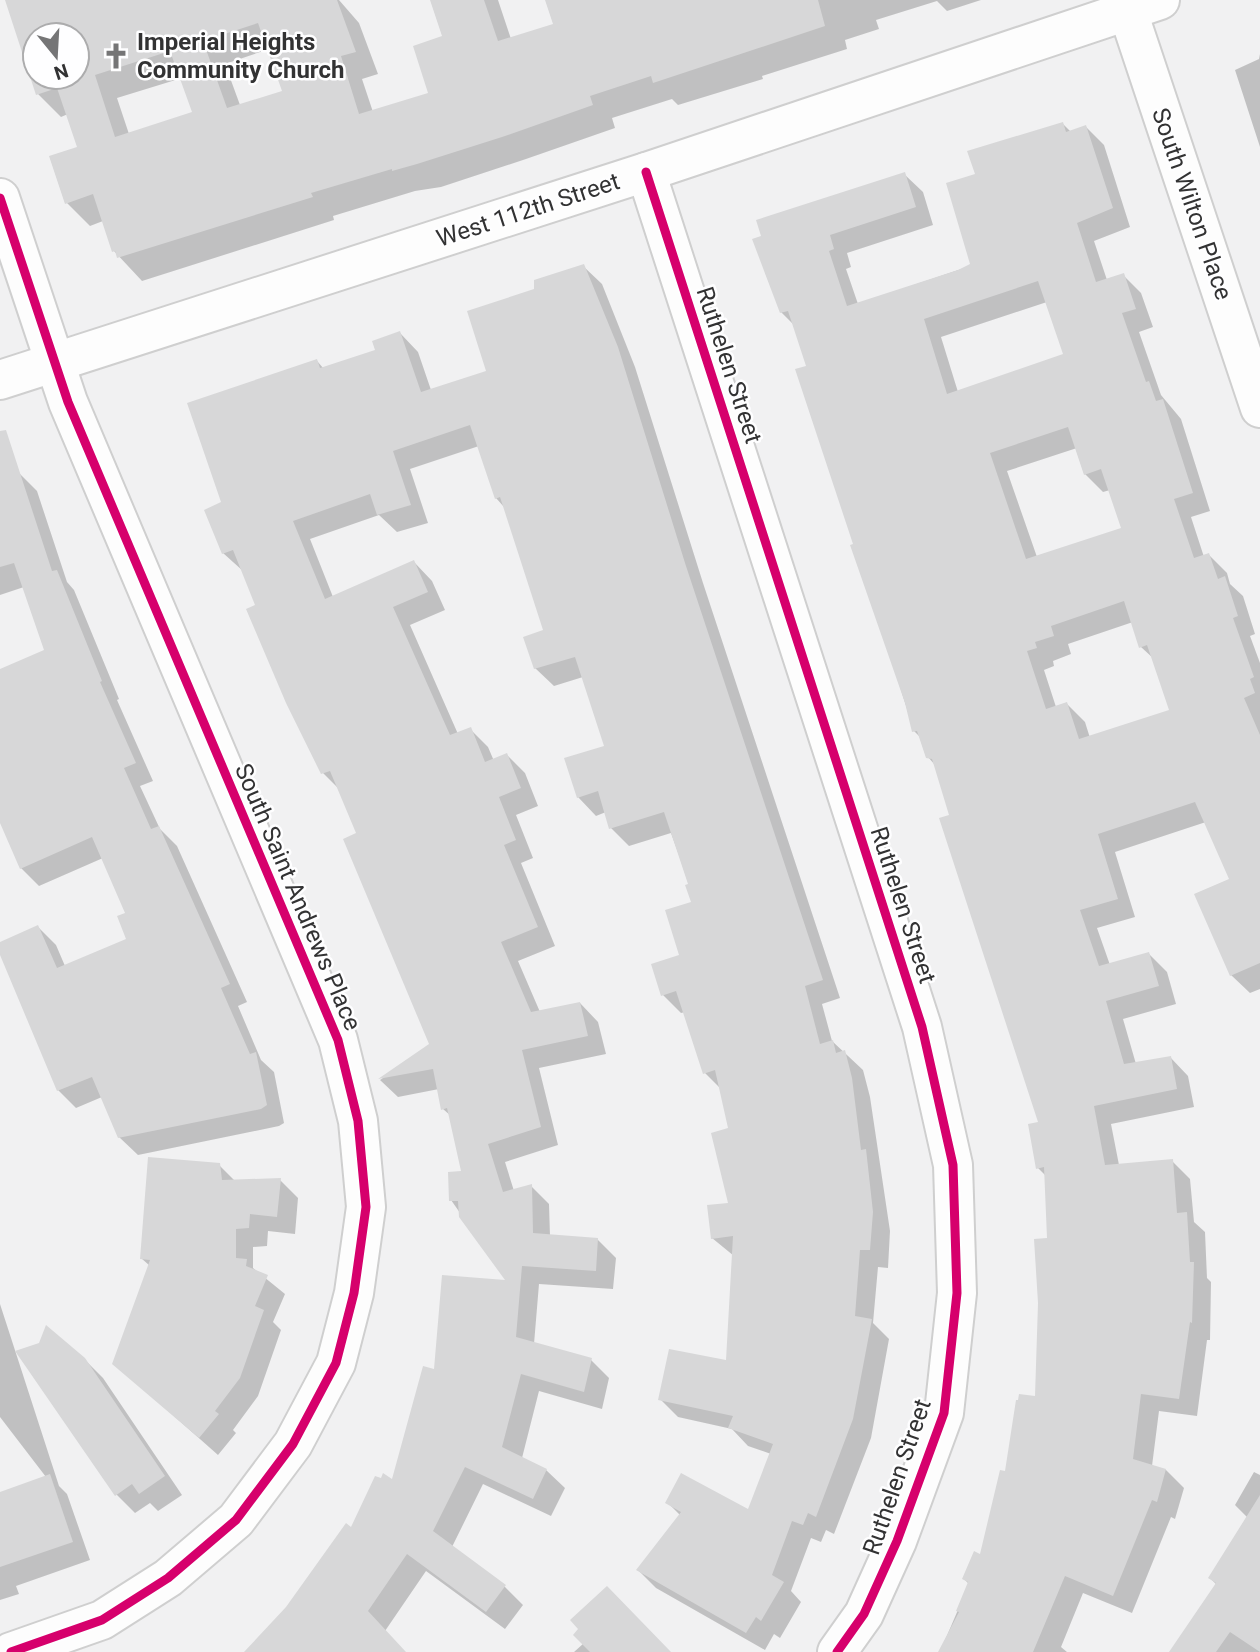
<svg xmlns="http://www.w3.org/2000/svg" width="1260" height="1652" font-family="Roboto,sans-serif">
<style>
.shadow{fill:#0003;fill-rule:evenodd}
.building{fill:#d7d7d8;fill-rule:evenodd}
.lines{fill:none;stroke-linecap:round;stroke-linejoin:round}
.street-casing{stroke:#cfcfcf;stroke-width:42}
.street{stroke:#fdfdfd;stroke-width:38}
.cycleway-casing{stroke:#fefeff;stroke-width:13}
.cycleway{stroke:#d6006c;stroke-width:9}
.labels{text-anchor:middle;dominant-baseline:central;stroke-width:5;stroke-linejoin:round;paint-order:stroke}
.poi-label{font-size:24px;font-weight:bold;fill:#323233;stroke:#fefeff;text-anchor:start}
.street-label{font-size:24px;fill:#323233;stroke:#fefeff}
</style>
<rect width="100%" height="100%" fill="#f1f1f2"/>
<g class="shadow">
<path d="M 7,0 L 339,0 L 359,23 L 378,74 L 362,79 L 373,112 L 430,94 L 444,38 L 432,0 L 498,0 L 511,39 L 555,26 L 547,0 L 981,0 L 947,11 L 937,1 L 876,20 L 879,29 L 845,40 L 847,49 L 762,76 L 763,79 L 678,105 L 672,99 L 612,118 L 615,128 L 526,159 L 441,187 L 415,191 L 333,216 L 334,220 L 142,281 L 114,251 L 103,221 L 90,226 L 67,203 L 79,148 L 68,114 L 61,117 L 38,94 ZM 35,35 L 77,35 L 77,77 L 35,77 ZM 269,49 L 284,92 L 240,105 L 225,64 ZM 182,78 L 194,113 L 129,134 L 117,98 Z"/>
<polygon points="1260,54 1260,147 1235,70 1259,59"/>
<path d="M 1063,124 L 1071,132 L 1086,127 L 1104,145 L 1130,227 L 1094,241 L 1107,280 L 1123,275 L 1141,293 L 1153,327 L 1139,332 L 1161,395 L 1181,419 L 1210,511 L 1191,517 L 1204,557 L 1209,555 L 1227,573 L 1230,584 L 1243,596 L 1255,634 L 1250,636 L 1260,663 L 1260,989 L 1250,993 L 1231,975 L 1232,880 L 1206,822 L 1115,852 L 1135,917 L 1097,928 L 1110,965 L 1149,954 L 1167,972 L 1176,1004 L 1123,1019 L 1136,1064 L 1170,1057 L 1188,1076 L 1194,1107 L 1111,1124 L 1119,1165 L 1172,1161 L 1190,1179 L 1194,1222 L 1205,1232 L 1207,1278 L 1211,1282 L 1210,1340 L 1207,1340 L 1197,1416 L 1159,1411 L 1152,1466 L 1166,1470 L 1184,1488 L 1175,1519 L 1171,1517 L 1132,1613 L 1083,1593 L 1061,1647 L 1067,1652 L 940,1652 L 969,1584 L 964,1579 L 981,1556 L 1007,1473 L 1037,1398 L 1049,1240 L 1046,1176 L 1038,1168 L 1040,1124 L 952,816 L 935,765 L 928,757 L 922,739 L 914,731 L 855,545 L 808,367 L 795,326 L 781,312 L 765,272 L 904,174 L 923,192 L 933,225 L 847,253 L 851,267 L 846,269 L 858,304 L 973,265 L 977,175 ZM 1047,302 L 1066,355 L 958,392 L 941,337 ZM 1077,448 L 1085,474 L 1103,492 L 1110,490 L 1123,529 L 1037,557 L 1007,471 ZM 1133,622 L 1141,647 L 1154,659 L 1171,711 L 1090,738 L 1085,722 L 1067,704 L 1056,707 L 1044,670 L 1054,666 L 1053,661 L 1071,654 L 1068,644 Z"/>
<polygon points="583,266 602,284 635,367 703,583 840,998 822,1004 832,1041 863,1070 870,1097 890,1231 888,1268 878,1267 873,1323 889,1339 871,1438 834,1534 826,1530 821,1542 811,1538 791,1591 801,1602 780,1638 774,1634 765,1650 656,1588 638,1570 680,1515 667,1502 749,1512 771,1454 748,1446 732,1429 678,1417 660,1399 728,1362 734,1256 712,1238 731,1204 730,1129 722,1090 705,1073 685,1012 681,1013 663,995 681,956 693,903 690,885 671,833 629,846 611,828 606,812 596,816 578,797 606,747 583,677 554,686 535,668 545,631 504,507 496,498 479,446 410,469 428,523 397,532 379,515 310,539 333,597 414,562 432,581 445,610 410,625 458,734 470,729 488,747 494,761 507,755 525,773 538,806 516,815 533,858 521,863 555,946 518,961 540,1012 580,1003 598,1022 606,1054 539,1068 558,1145 505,1162 514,1191 531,1186 549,1204 550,1236 597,1239 616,1258 613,1289 539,1284 534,1344 591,1360 609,1378 602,1409 539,1391 522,1458 546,1470 565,1488 551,1516 483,1484 452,1547 505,1587 523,1605 505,1629 426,1571 385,1631 405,1652 247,1652 288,1608 393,1481 436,1371 509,1283 451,1200 463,1173 451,1116 443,1109 439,1089 398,1097 380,1080 431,1045 358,834 339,789 323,773 243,571 223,553 223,503 317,361 324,369 377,352 400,333 418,352 431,390 488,372 535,291"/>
<polygon points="19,473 37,491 67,582 74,590 119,699 117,700 153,781 140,786 160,829 177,846 247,1002 238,1006 261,1060 274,1072 284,1123 279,1126 138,1155 119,1137 102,1097 76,1108 58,1090 0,952 0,944 38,927 56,945 65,966 128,940 128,914 103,858 39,886 21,868 0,819 0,746 46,651 24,587 0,595 0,474"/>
<polygon points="219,1165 236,1182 280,1180 298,1198 295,1234 268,1231 267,1246 253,1247 253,1268 285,1294 273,1322 281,1330 258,1396 233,1430 236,1433 218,1455 114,1363 150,1266 141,1258"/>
<polygon points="0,1304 59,1486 67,1494 90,1560 16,1586 19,1594 0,1600 0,1493 46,1477 0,1417"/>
<polygon points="84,1359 103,1378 182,1495 158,1511 150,1503 135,1513 117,1495 31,1370"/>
<polygon points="1254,1472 1260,1475 1260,1652 1171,1652 1217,1585 1210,1578 1248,1518 1235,1505"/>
<polygon points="581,1629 669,1652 574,1652 584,1643"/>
</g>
<g class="building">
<path d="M 5,0 L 337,0 L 356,52 L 341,56 L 359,114 L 428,93 L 413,46 L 442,36 L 430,0 L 484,0 L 498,41 L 553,24 L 545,0 L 818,0 L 825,26 L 653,83 L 651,76 L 590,96 L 593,105 L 502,137 L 417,164 L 392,171 L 392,169 L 311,193 L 313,197 L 117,258 L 115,251 L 112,252 L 93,194 L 65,204 L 49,156 L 77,147 L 57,88 L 36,95 ZM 258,23 L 282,91 L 227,108 L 203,41 ZM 35,35 L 77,35 L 77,77 L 35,77 ZM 170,51 L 192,112 L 115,137 L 95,75 Z"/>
<path d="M 1063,122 L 1066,132 L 1086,125 L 1113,208 L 1077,223 L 1096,282 L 1124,273 L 1136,309 L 1122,313 L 1146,382 L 1149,381 L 1156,401 L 1163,399 L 1193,493 L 1174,499 L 1194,558 L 1209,553 L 1218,579 L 1225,576 L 1238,616 L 1233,618 L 1254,677 L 1250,679 L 1255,693 L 1244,698 L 1260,735 L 1260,963 L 1230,976 L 1194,894 L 1229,879 L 1195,802 L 1098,834 L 1118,899 L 1080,910 L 1099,966 L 1149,952 L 1159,986 L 1106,1001 L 1124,1064 L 1171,1056 L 1177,1089 L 1094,1106 L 1105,1165 L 1173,1159 L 1177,1213 L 1187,1212 L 1190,1262 L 1194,1262 L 1192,1323 L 1190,1322 L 1179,1399 L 1141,1394 L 1133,1459 L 1166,1469 L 1157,1502 L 1152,1500 L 1113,1596 L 1065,1576 L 1033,1652 L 938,1652 L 959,1612 L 956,1611 L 968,1582 L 962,1579 L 974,1551 L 980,1554 L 1000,1470 L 1005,1471 L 1016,1400 L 1018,1400 L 1019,1394 L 1035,1396 L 1038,1303 L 1034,1239 L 1047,1238 L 1044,1167 L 1036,1169 L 1028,1124 L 1038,1122 L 939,818 L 949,815 L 932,759 L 926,758 L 917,731 L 912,732 L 905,703 L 850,545 L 853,544 L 795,369 L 806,366 L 788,311 L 780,313 L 752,239 L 761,236 L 756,220 L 905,172 L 916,207 L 830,235 L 834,249 L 829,251 L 847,306 L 958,270 L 970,264 L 946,183 L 975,174 L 967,151 ZM 1038,281 L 1063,354 L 947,394 L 924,319 ZM 1068,427 L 1084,475 L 1101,469 L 1121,528 L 1026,559 L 990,453 ZM 1124,601 L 1139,648 L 1147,645 L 1169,710 L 1079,739 L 1067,702 L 1046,709 L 1027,651 L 1037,648 L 1035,642 L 1054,636 L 1051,626 Z"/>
<polygon points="584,264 618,347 685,563 823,980 805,986 820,1044 833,1040 836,1053 845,1050 852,1078 861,1150 866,1149 873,1212 870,1250 860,1250 855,1316 872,1319 853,1419 816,1517 808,1513 803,1525 792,1521 772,1575 784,1582 761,1621 756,1617 746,1633 636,1570 681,1512 665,1503 681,1473 748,1509 773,1444 728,1428 733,1416 658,1400 669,1349 726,1360 733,1236 711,1239 707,1205 728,1203 711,1133 728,1128 715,1070 703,1074 676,991 661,996 651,964 679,955 665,910 691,902 685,885 688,884 664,812 609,829 598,791 577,798 564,758 604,746 575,657 534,669 523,637 543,630 500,497 495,499 470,425 393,451 411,505 377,515 370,494 293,521 325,599 414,560 428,592 393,607 450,735 471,727 485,762 507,753 521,788 499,797 516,840 504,845 538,927 501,942 531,1012 580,1002 588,1036 522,1050 541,1127 488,1144 503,1192 532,1184 533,1233 598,1238 596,1271 522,1266 516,1337 592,1358 584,1392 521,1374 502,1447 547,1469 533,1499 465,1467 433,1531 506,1585 486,1612 407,1554 368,1611 406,1652 244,1652 286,1607 346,1523 351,1527 375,1476 381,1478 383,1473 392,1479 423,1366 434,1369 442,1275 505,1280 459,1217 458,1201 449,1201 448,1172 461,1171 447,1108 441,1110 433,1069 378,1079 429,1044 343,839 356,833 330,771 321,774 286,703 246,609 255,605 233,550 222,554 204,510 221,502 187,403 317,359 320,368 375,350 372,341 400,331 421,392 486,371 467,311 534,289 534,280"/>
<polygon points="6,430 52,571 57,570 102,681 100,682 136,763 124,768 151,829 159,826 230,984 221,988 250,1054 256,1052 267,1105 261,1109 118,1138 92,1077 57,1091 0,955 0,942 38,925 57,968 126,939 117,916 125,913 92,837 20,869 0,823 0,669 44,650 14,563 0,567 0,431"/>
<polygon points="148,1157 220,1163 222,1180 281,1178 277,1217 250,1214 249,1228 236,1229 236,1258 247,1259 246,1266 268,1275 255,1306 264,1310 240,1378 215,1411 219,1414 199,1438 112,1364 150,1260 140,1259"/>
<polygon points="46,1325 85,1358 165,1476 139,1494 132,1484 115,1496 15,1351 39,1343"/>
<polygon points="50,1474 73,1542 0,1567 0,1492"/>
<polygon points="1260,1495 1260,1652 1230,1632 1216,1652 1169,1652 1216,1583 1208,1578"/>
<polygon points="607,1586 671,1652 590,1652 573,1635 578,1629 570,1620"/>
</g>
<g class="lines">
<g class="street-casing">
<g id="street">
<polyline points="1124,0 1260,408"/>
<polyline points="646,172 922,1027 953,1165 957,1293 944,1413 897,1541 864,1614 837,1652"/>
<polyline points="0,198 68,402 338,1040 358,1121 366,1207 354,1293 336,1363 293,1444 236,1520 168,1578 102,1620 11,1652"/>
<polyline points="0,380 646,172 1160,0"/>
</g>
</g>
<use href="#street" class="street"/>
<g class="cycleway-casing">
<g id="cycleway">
<polyline points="646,172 922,1027 953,1165 957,1293 944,1413 897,1541 864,1614 837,1652"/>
<polyline points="0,198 68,402 338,1040 358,1121 366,1207 354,1293 336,1363 293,1444 236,1520 168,1578 102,1620 11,1652"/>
</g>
</g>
<use href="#cycleway" class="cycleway"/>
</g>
<defs>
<g id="church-bare" transform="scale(2.1)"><path d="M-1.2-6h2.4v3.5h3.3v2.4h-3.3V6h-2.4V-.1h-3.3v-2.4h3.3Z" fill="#757576" stroke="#fefeff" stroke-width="2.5" paint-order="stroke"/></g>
</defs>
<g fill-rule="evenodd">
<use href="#church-bare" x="116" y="56"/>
</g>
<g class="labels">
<g class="poi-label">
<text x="137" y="42">Imperial Heights<tspan x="137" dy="28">Community Church</tspan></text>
</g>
<g class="street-label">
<text transform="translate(1192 204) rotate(71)">South Wilton Place</text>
<text transform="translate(528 210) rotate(-18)">West 112th Street</text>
<text transform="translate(729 365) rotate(72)">Ruthelen Street</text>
<text transform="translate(298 897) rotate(67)">South Saint Andrews Place</text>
<text transform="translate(903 905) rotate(72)">Ruthelen Street</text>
<text transform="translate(897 1477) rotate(-71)">Ruthelen Street</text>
</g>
</g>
<g transform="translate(56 56) rotate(162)"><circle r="33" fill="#fefeff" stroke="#acacad" stroke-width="2"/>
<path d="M0-5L12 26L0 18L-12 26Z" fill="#757576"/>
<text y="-10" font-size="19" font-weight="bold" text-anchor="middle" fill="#323233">N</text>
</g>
</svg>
